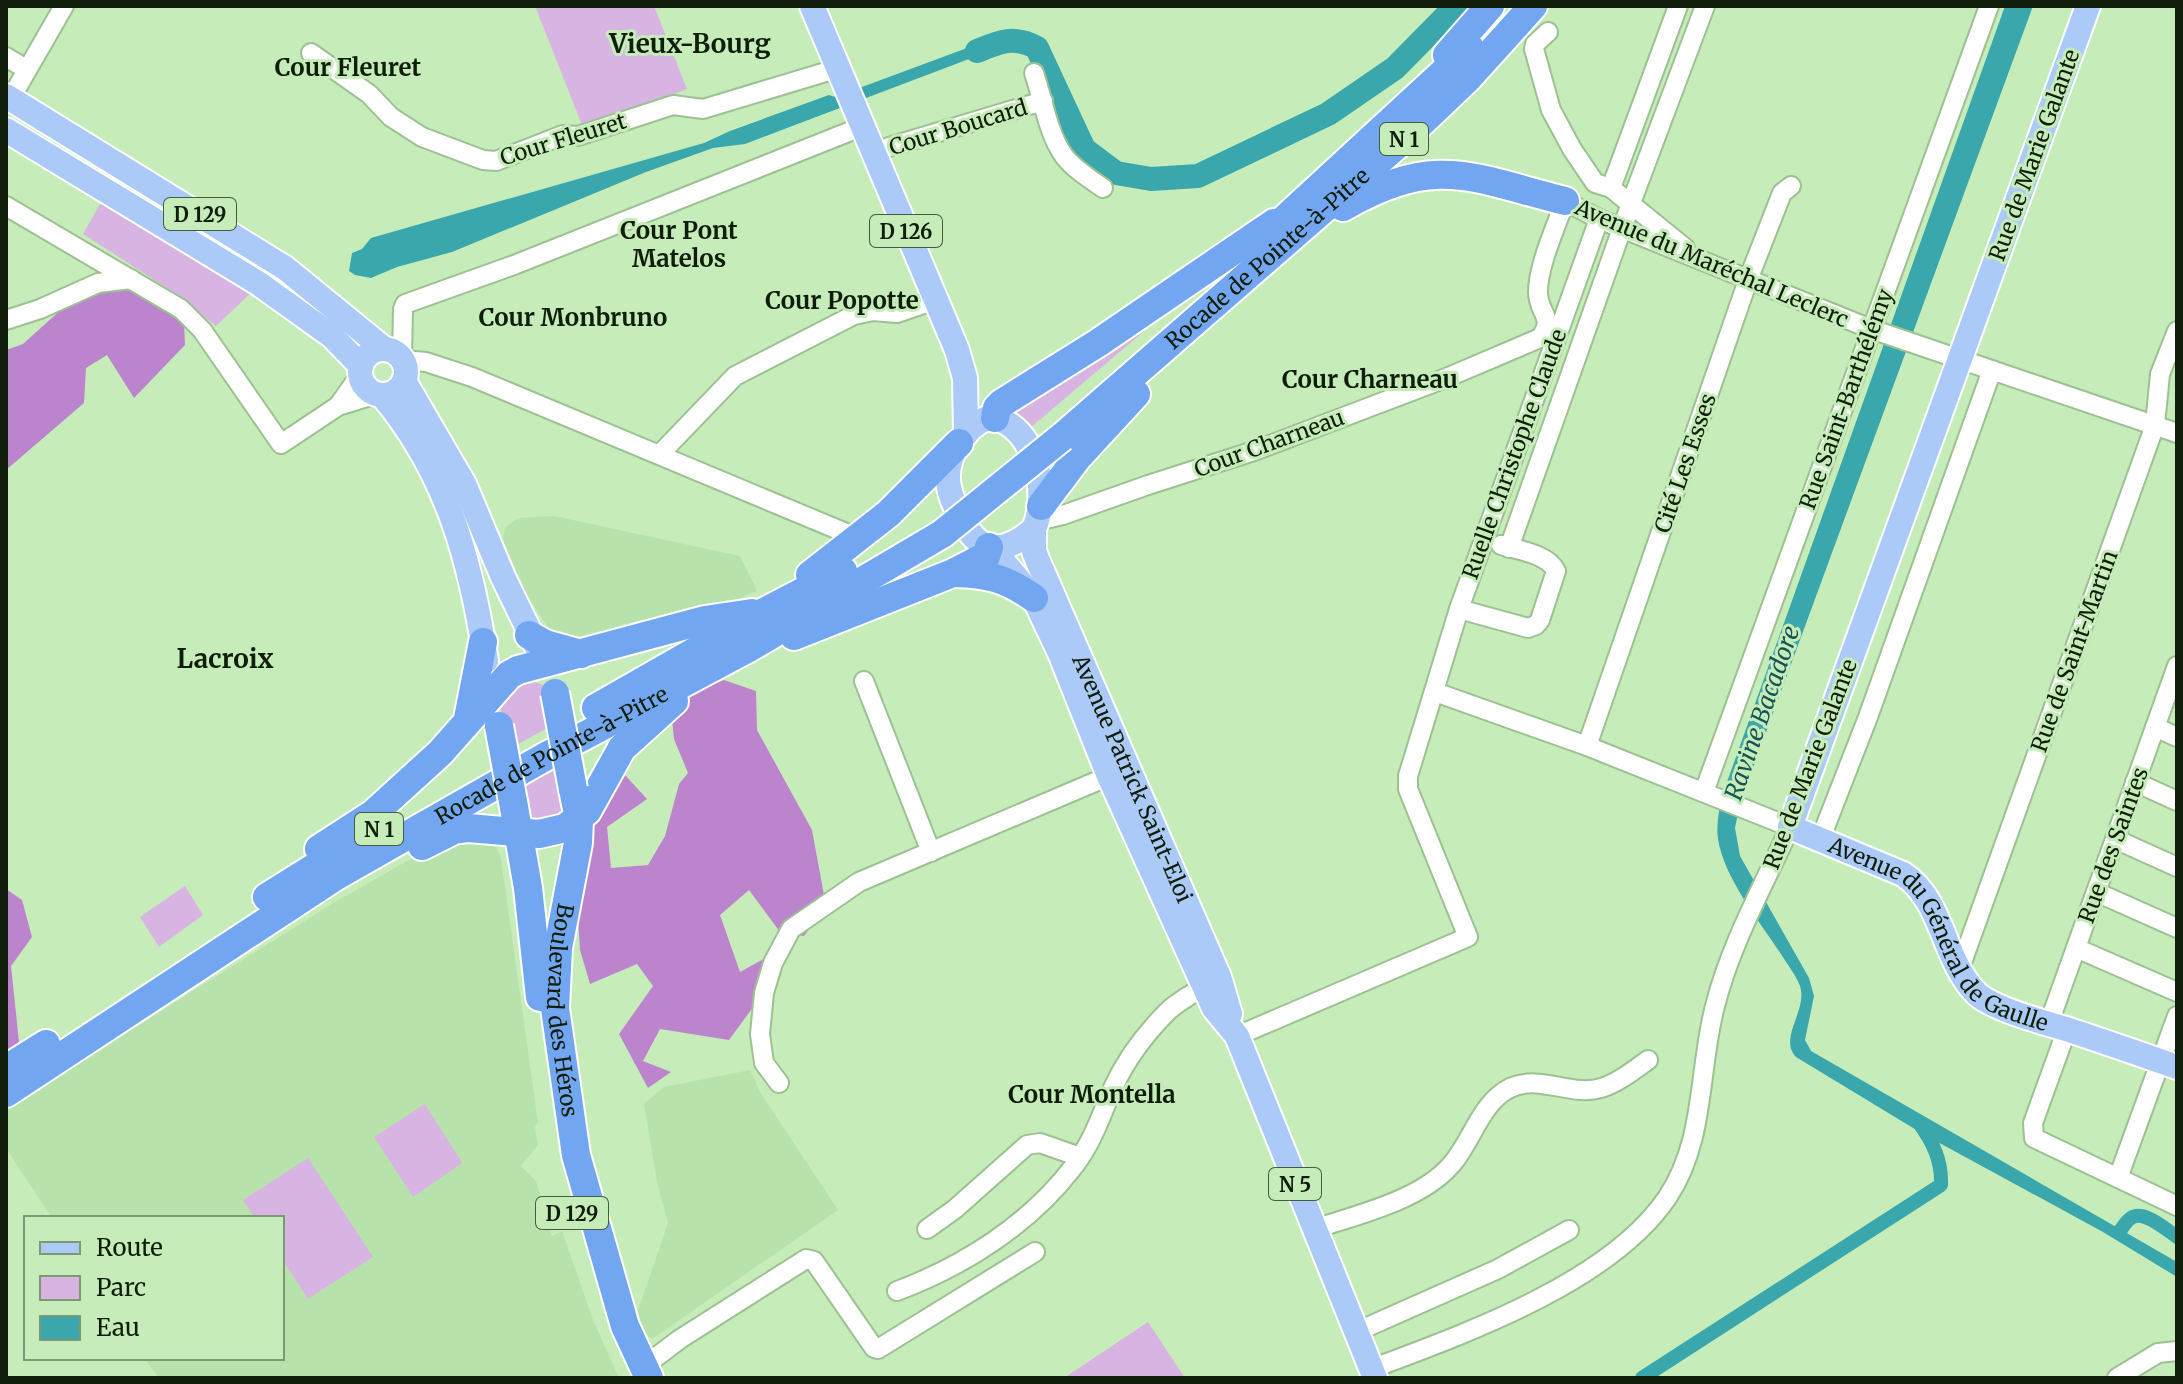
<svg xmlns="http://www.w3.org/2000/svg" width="2183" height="1384" font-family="Merriweather,serif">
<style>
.built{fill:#b8e2ab}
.green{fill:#d8b4e3}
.forest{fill:#bd84ce}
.water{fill:#39a7ab}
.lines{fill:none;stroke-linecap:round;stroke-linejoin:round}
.canal{stroke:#39a7ab;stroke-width:14}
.river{stroke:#39a7ab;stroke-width:24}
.minor-casing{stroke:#9dc192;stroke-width:22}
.major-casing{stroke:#fff;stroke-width:28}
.highway-casing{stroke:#fff;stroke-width:32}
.minor{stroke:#fff;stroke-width:18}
.major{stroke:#abcaf7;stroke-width:24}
.highway{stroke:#73a6f1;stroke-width:28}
.highway-bridge-casing{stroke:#fff;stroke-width:32;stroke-linecap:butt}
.highway-bridge{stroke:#73a6f1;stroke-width:28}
.labels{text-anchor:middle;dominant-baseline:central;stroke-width:6;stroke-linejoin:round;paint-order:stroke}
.shield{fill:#c6ecba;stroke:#475b40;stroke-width:2}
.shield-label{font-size:20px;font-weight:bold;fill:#101d0b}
.street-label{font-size:22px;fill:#101d0b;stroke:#c6ecba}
.neighbourhood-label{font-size:24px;font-weight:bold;fill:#101d0b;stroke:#c6ecba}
.water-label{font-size:24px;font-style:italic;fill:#155355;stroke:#c6ecba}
.quarter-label{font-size:26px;font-weight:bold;fill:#101d0b;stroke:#c6ecba}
</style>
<rect width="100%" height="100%" fill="#c6ecba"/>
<g class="built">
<polygon points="554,516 740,556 757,591 734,601 578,645 554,637 527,595 503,540 505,527 518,518"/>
<polygon points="446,839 494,842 501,858 538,1123 535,1127 538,1145 521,1166 536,1181 552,1236 562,1231 593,1320 619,1378 159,1378 144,1358 282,1358 282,1218 52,1218 6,1148 6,1108 335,902"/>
<polygon points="750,1070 761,1094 838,1210 652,1339 634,1322 668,1223 657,1182 644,1104 664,1087"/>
</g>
<g class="green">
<polygon points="535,6 654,6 687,89 584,130"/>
<polygon points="107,192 256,288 216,326 176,294 83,234"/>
<polygon points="1168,311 1030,428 1013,410"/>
<polygon points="526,679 543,685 549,696 553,725 511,748 501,710 502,698"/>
<polygon points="559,758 567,811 533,829 516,780"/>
<polygon points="185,886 203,915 159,947 140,917"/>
<polygon points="425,1104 462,1163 413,1197 374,1137"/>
<polygon points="308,1158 373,1257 308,1299 282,1259 282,1218 255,1218 243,1200"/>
<polygon points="1148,1322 1185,1378 1064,1378"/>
</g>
<g class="forest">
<polygon points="129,284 184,322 185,345 134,398 107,355 86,368 84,403 6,470 6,350 23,344 74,298"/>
<polygon points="724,680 756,691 757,730 812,830 826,906 804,936 780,932 749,890 720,915 740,972 769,956 778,973 729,1040 660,1029 643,1061 671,1072 648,1088 619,1034 653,986 637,964 590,984 580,950 576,887 596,807 653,725 625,775 647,799 607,827 611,868 648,865 665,836 679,784 688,773 674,739 671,710 699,689"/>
<polygon points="6,889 22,900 32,937 11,966 19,1042 6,1051"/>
</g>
<g class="water">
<path d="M 2005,6 L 2033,6 L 1740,803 L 1735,828 L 1740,856 L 1809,978 L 1814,996 L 1805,1040 L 1811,1051 L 2177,1262 L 2177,1277 L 2103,1232 L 1923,1134 L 1796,1057 C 1778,1038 1808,1010 1800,986 C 1796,975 1787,964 1781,954 C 1760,922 1724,878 1718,839 C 1716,825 1719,811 1722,796 Z"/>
<polygon points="994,38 1006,39 998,48 745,144 713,148 646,172 452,252 397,267 371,278 355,275 349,271 352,253 362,249 371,238 704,143 730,131 829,95 835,97"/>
</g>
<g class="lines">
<g class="canal">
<path d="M 2119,1233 C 2122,1228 2126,1221 2131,1218 C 2143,1209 2167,1230 2177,1237"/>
<path d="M 1642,1378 L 1941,1185 C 1942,1161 1933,1142 1919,1123"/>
</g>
<path class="river" d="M 977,51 C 999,42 1014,35 1037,48 L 1084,149 L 1116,173 L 1151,179 L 1198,176 L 1328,114 L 1395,68 L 1456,6"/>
<g class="minor-casing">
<g id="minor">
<polyline points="1548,32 1535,44 1534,49 1551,110 1572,149 1595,183 1611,188 1685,248"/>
<polyline points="311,53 369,94 391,117 422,137 483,160 496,161 563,135 578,136 673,105 703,109 839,68"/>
<polyline points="6,57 26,69"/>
<path d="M 1034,73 C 1043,99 1048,134 1064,156 C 1074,169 1090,179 1103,188"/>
<polyline points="11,98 64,6"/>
<polyline points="872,152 1043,101"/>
<polyline points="1611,188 1678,6"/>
<polyline points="1565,201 1599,219 1871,329 2177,433"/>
<polyline points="6,206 181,309 202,330 281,444 338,406 360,375"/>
<polyline points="6,320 40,309 98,283 131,279"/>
<polyline points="402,357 403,309 405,304 514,265 861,127"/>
<polyline points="403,360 426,362 472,377 846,533"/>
<polyline points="338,406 377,394"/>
<polyline points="660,454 735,376 854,315 873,311 897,313 935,300"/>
<path d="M 1037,521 L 1063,515 L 1148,485 L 1254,451 L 1446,378 L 1540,338 C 1556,317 1538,314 1538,292 C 1538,265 1556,227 1565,201"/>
<polyline points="1509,548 1631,203 1705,6"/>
<path d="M 1459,609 L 1528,628 L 1536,625 L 1540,620 L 1556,571 C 1548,554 1518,550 1501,545"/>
<polyline points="864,681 931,852"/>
<polyline points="2155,727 2177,737"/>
<polyline points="1587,746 1748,280 1782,193 1791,186"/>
<polyline points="2135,782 2177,801"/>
<polyline points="1704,792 1989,6"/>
<polyline points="2115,839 2177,867"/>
<polyline points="1820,840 1868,717 1992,370"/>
<polyline points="2096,892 2177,928"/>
<polyline points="2076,948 2177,992"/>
<polyline points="1960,968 2155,425 2160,374 2177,331"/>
<polyline points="2049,1023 2177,666"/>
<polyline points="2067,1029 2033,1123 2034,1138 2177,1206"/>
<polyline points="1237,1036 1468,937 1408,789 1408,776 1459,609 1599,219"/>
<polyline points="779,1083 764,1063 760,1034 764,993 773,963 791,929 859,882 1109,776"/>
<polyline points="2118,1178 2177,1016"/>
<polyline points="927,1229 955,1209 1027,1145 1040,1143 1080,1157"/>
<path d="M 1314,1229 C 1357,1215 1421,1200 1451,1165 C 1472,1142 1480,1103 1510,1088 C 1540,1074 1572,1097 1601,1088 C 1618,1083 1634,1070 1648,1060"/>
<path d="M 897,1291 C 964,1266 1030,1224 1074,1166 C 1092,1143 1101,1116 1112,1090 C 1125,1061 1145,1034 1168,1011 C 1181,999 1199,990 1214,981"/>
<polyline points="1356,1332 1498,1269 1569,1230"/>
<polyline points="643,1367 680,1339 806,1259 814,1261 874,1348 878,1349 1035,1252"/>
<path d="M 1371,1369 C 1464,1334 1609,1283 1667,1198 C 1706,1140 1698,1070 1715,1006 C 1731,943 1764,885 1790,827 L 1587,746 L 1435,692"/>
<polyline points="2117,1378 2158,1353 2177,1351"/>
</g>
</g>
<g class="major-casing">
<g id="major">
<polyline points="812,6 957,350 965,378 966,434"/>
<path id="s1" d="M 2088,6 L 1790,827 L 1903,874 C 1943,900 1943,960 1976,993 C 1992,1009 2043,1022 2066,1029 C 2103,1041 2140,1054 2177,1067"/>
<polyline points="6,96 285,268 383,348"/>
<polyline points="6,130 258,283 332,336 361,366"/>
<circle cx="383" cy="372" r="23"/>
<polyline points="404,381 464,484 503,577 539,651"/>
<path d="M 382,395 C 448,474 471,562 486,661"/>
<path d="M 990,417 C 1036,424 1050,492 1034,529 C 1024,538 1004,551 989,547 C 977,543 968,531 963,521 C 957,510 951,499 949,487 C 943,459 964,426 990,417 Z"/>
<path id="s2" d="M 1034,529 L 1034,551 L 1037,559 L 1219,977 L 1230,1014"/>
<polyline points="997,547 1000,558 1034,598 1060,653 1109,776 1214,1008 1237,1036 1375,1378"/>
</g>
</g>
<g class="highway-casing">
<g id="highway">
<polyline points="1447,55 1490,6"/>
<path d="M 1343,207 C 1437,154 1469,177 1565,201"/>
<polyline points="1263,239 1470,48"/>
<polyline points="995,418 997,408 1002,403 1098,343 1274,223"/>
<path id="s3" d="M 1062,437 L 1404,139 L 1469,77 L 1533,6"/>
<polyline points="1041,506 1077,458 1136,394"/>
<path d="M 954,573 C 989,574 1005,578 1034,598"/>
<polyline points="810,575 888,514 959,443"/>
<polyline points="529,635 545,644 581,654"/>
<polyline points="794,636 953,573 986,556 989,547"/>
<polyline points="596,708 766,611 843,571"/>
<polyline points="468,719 483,642"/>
<path id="s4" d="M 573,789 L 579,819 L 578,843 L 558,948 L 555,1008 L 576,1155 L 625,1326 L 649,1378"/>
<polyline points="514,807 528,888 540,997"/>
<polyline points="422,846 454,830 468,828 539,834 565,828 587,811 622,748 674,701"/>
<polyline points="319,849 373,814 440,753 509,675 518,670 705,620 752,613"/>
<polyline points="267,897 347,847"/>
<polyline points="6,1069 46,1044"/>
<path id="s5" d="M 6,1093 L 336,876 L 550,754 L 747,649 L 942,534"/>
</g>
</g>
<use href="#minor" class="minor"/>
<use href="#major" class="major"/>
<use href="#highway" class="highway"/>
<g class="highway-bridge-casing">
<g id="highway-bridge">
<polyline points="942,534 1062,437"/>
<polyline points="555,693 573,789"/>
<polyline points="499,726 514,807"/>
</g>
</g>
<use href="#highway-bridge" class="highway-bridge"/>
</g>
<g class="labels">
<g class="shield">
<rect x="1380" y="123" width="48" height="32" rx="6"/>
<rect x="164" y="198" width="72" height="32" rx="6"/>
<rect x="870" y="215" width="72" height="32" rx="6"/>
<rect x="355" y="813" width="48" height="32" rx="6"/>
<rect x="1269" y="1168" width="52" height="32" rx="6"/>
<rect x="536" y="1197" width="72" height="32" rx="6"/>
</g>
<g class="shield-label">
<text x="1404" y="139">N 1</text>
<text x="200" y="214">D 129</text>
<text x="906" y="231">D 126</text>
<text x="379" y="829">N 1</text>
<text x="1295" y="1184">N 5</text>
<text x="572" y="1213">D 129</text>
</g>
<g class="street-label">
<text transform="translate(958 127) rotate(-17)">Cour Boucard</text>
<text transform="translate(563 139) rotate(-17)">Cour Fleuret</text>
<text transform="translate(2034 155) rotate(-70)">Rue de Marie Galante</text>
<text stroke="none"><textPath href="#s3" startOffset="272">Rocade de Pointe-à-Pitre</textPath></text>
<text transform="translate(1712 263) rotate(23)">Avenue du Maréchal Leclerc</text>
<text transform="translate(1846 399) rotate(-70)">Rue Saint-Barthélémy</text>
<text transform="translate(1269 443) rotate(-20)">Cour Charneau</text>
<text transform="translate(1514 454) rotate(-70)">Ruelle Christophe Claude</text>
<text transform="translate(1685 463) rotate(-71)">Cité Les Esses</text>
<text transform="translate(2074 651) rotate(-70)">Rue de Saint-Martin</text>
<text stroke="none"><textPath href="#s5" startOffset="642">Rocade de Pointe-à-Pitre</textPath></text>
<text transform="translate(1810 764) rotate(-69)">Rue de Marie Galante</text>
<text stroke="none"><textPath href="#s2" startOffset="270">Avenue Patrick Saint-Eloi</textPath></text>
<text transform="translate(2113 845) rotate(-70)">Rue des Saintes</text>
<text stroke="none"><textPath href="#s1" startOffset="1066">Avenue du Général de Gaulle</textPath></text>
<text stroke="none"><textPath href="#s4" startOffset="224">Boulevard des Héros</textPath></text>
</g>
<g class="neighbourhood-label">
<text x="348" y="67">Cour Fleuret</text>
<text x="679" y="230">Cour Pont<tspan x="679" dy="28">Matelos</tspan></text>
<text x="842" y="300">Cour Popotte</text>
<text x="573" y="317">Cour Monbruno</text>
<text x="1370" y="379">Cour Charneau</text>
<text x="1092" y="1094">Cour Montella</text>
</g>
<g class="water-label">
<text transform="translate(1762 713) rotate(-71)">Ravine Bacadore</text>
</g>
<g class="quarter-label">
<text x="690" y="43">Vieux-Bourg</text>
<text x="225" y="658">Lacroix</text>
</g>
</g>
<rect width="2183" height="1384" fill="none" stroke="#101d0b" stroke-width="16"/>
<rect x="24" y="1216" width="260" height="144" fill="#c6ecba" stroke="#7d9974" stroke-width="2"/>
<rect x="40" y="1242" width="40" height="12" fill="#abcaf7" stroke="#7d9974" stroke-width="2"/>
<text x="96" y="1256" font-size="24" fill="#101d0b">Route</text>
<rect x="40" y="1276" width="40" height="24" fill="#d8b4e3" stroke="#7d9974" stroke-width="2"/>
<text x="96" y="1296" font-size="24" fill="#101d0b">Parc</text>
<rect x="40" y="1316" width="40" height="24" fill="#39a7ab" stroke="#7d9974" stroke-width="2"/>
<text x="96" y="1336" font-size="24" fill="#101d0b">Eau</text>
</svg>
